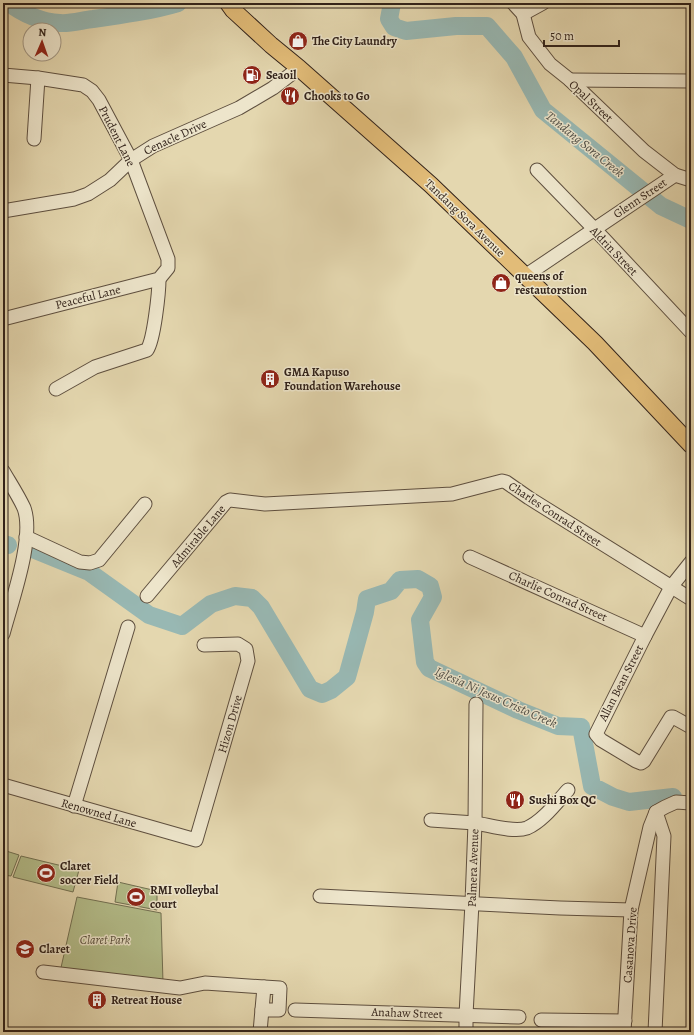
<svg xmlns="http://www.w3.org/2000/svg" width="694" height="1035" font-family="Alegreya,serif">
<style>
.green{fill:#b4be8b;stroke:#727052}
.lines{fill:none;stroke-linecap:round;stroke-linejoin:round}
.river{stroke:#98b8b3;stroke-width:18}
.minor-casing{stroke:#5e4f3f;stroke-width:15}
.major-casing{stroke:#31221a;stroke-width:18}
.minor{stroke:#ede5cb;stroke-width:13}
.major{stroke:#e2bc78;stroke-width:16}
.labels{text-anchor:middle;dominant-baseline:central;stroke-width:3;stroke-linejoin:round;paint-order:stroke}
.poi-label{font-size:12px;font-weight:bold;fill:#31221a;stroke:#ede5cb;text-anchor:start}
.street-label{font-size:12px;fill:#31221a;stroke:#ede5cb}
.park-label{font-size:12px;font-style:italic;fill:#524936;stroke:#ede5cb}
.water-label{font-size:13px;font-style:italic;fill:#504f48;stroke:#ede5cb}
</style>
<rect width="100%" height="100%" fill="#e4d7af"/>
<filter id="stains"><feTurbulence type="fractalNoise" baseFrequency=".005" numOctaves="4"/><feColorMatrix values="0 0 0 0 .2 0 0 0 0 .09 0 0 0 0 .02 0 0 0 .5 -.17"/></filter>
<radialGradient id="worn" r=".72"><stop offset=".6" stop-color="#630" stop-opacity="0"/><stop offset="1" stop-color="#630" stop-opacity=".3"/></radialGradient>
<g class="green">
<polygon points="3,850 19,855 11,876 3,875"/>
<polygon points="21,856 79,870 73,892 13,877"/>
<polygon points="118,882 157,891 157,910 115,902"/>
<polygon points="77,897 161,913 163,983 60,972"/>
</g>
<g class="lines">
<g class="river">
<path d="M 9,3 C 23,14 42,22 60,23 C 70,24 83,20 93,19 C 122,15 151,11 178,3"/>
<polyline points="392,3 389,19 394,27 406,31 456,26 487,26 514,57 543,110 661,206 691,220"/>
<polyline points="3,544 8,545"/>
<polyline points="30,548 89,572 149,615 182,626 211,604 235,596 252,598 261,607 310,689 322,694 331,690 347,677 365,612 367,599 391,591 400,580 418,579 430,586 433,597 420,620 425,662 429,668 518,710 558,726 581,727 592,786 613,797 629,802 673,797"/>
</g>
<g class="minor-casing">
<g id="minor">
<polyline points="513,3 523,14 529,37 550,64 570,80 644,151 675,175 691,180"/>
<polyline points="523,14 543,3"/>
<polyline points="3,75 38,78 83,85 92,91 99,100 131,160 168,259 168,268 159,279 3,319"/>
<polyline points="570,80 691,81"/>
<polyline points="34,139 38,78"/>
<polyline points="537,170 604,239 691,332"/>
<polyline points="3,211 74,199 88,194 110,180 131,160 153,146 239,108 273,88 299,68"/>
<polyline points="525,276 675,175"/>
<path d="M 56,389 L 95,367 L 147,350 C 154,340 159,292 159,279"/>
<path d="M 3,471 C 10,483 18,495 24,508 C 35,538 11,603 3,634"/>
<polyline points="26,537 80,562 90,563 99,560 145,504"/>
<polyline points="470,557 645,636"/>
<polyline points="147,596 226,502 230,500 265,504 452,494 502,481 506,482 529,498 691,599"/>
<polyline points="691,727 673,717 671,717 644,761 641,763 636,761 601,740 596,734 645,636 671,587 691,562"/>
<polyline points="3,785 196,840 248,661 246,649 238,644 204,645"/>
<polyline points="74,806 128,627"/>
<path d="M 431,820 C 446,821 460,822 475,823 C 489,825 514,833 527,828 C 543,821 556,803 568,790"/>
<polyline points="320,896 560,908 631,910"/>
<polyline points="43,972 180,988 205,983 264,987 260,1032"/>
<polyline points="262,1010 279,1010 280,988 264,987"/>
<polyline points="295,1010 519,1017"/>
<polyline points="541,1020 625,1021"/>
<polyline points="466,1032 466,1015 472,903 475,823 476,704"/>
<polyline points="624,1032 631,910 650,827 656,812 665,807 676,802 691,803"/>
<polyline points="655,1032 664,836 656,812"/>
</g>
</g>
<g class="major-casing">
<polyline id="major" points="228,3 233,10 271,45 299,68 431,185 595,343 691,445"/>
</g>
<use href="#minor" class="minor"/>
<use href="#major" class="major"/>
</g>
<defs>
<g id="shop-disc" transform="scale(1)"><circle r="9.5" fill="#8f2418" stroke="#ede5cb"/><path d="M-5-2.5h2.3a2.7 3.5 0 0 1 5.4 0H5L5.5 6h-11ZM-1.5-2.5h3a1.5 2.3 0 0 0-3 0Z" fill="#fff"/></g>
<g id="fuel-disc" transform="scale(1)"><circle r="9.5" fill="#8f2418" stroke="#ede5cb"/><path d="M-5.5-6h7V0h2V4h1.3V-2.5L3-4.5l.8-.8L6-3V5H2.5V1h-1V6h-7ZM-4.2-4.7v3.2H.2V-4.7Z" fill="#fff"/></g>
<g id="restaurant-disc" transform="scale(1)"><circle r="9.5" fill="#8f2418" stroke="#ede5cb"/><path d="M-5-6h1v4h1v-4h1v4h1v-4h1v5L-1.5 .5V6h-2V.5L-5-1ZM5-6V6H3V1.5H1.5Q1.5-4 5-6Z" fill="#fff"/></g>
<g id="building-disc" transform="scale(1)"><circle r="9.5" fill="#8f2418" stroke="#ede5cb"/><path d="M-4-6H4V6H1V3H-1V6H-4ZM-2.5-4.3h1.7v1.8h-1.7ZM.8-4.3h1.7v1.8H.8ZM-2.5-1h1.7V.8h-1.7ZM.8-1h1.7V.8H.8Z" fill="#fff"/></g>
<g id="stadium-disc" transform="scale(1)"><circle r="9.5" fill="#8f2418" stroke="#ede5cb"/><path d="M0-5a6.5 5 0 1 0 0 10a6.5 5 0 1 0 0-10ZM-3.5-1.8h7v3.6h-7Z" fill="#fff"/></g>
<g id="school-disc" transform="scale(1)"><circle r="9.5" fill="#8f2418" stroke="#ede5cb"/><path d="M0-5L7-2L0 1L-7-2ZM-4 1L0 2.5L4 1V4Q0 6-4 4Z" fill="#fff"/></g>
</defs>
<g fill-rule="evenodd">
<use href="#shop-disc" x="298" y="41"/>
<use href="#fuel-disc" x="252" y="75"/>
<use href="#restaurant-disc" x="290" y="96"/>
<use href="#shop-disc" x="501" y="283"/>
<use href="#building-disc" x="270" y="379"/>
<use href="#restaurant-disc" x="515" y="800"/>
<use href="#stadium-disc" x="46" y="873"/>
<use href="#stadium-disc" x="136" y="897"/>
<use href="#school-disc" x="25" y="949"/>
<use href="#building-disc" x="97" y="1000"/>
</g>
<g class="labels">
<g class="poi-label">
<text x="312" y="41">The City Laundry</text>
<text x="266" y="75">Seaoil</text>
<text x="304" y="96">Chooks to Go</text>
<text x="515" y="276">queens of<tspan x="515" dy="14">restautorstion</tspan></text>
<text x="284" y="372">GMA Kapuso<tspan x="284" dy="14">Foundation Warehouse</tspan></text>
<text x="529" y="800">Sushi Box QC</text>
<text x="60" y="866">Claret<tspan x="60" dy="14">soccer Field</tspan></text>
<text x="150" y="890">RMI volleybal<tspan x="150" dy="14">court</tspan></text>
<text x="39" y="949">Claret</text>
<text x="111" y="1000">Retreat House</text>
</g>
<g class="street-label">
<text transform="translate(591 101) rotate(43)">Opal Street</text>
<text transform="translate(117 136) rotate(63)">Prudent Lane</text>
<text transform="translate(175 137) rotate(-25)">Cenacle Drive</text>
<text transform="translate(640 198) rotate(-34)">Glenn Street</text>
<text transform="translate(465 218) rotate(44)">Tandang Sora Avenue</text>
<text transform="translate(614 251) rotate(46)">Aldrin Street</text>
<text transform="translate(88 297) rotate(-14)">Peaceful Lane</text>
<text transform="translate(555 514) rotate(33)">Charles Conrad Street</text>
<text transform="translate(198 536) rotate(-50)">Admirable Lane</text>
<text transform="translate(558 596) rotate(24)">Charlie Conrad Street</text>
<text transform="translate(621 683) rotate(-63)">Allan Bean Street</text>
<text transform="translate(230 724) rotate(-74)">Hizon Drive</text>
<text transform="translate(99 813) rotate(16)">Renowned Lane</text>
<text transform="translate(473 868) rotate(-88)">Palmera Avenue</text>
<text transform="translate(630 945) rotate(-86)">Casanova Drive</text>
<text transform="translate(407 1013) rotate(2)">Anahaw Street</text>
</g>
<g class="park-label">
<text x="105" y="940">Claret Park</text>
</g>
<g class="water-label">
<text transform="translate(585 144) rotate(39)">Tandang Sora Creek</text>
<text transform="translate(496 697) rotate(24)">Iglesia Ni Jesus Cristo Creek</text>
</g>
</g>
<rect width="694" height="1035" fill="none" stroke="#e4d7af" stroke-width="16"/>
<rect x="4" y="4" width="686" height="1027" fill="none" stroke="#31221a" stroke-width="2"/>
<rect x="8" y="8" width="678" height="1019" fill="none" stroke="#31221a"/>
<g transform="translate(42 42) rotate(2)"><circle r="19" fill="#ede5cb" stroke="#a29784"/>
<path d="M0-3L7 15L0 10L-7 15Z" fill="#8f2418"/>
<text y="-6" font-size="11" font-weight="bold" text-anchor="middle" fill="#31221a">N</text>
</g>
<path d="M544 40v6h75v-6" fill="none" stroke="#31221a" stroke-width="2"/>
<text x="550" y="40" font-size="12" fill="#31221a" stroke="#ede5cb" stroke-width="3" paint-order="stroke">50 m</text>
<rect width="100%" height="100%" filter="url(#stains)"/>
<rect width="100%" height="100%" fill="url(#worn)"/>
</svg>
